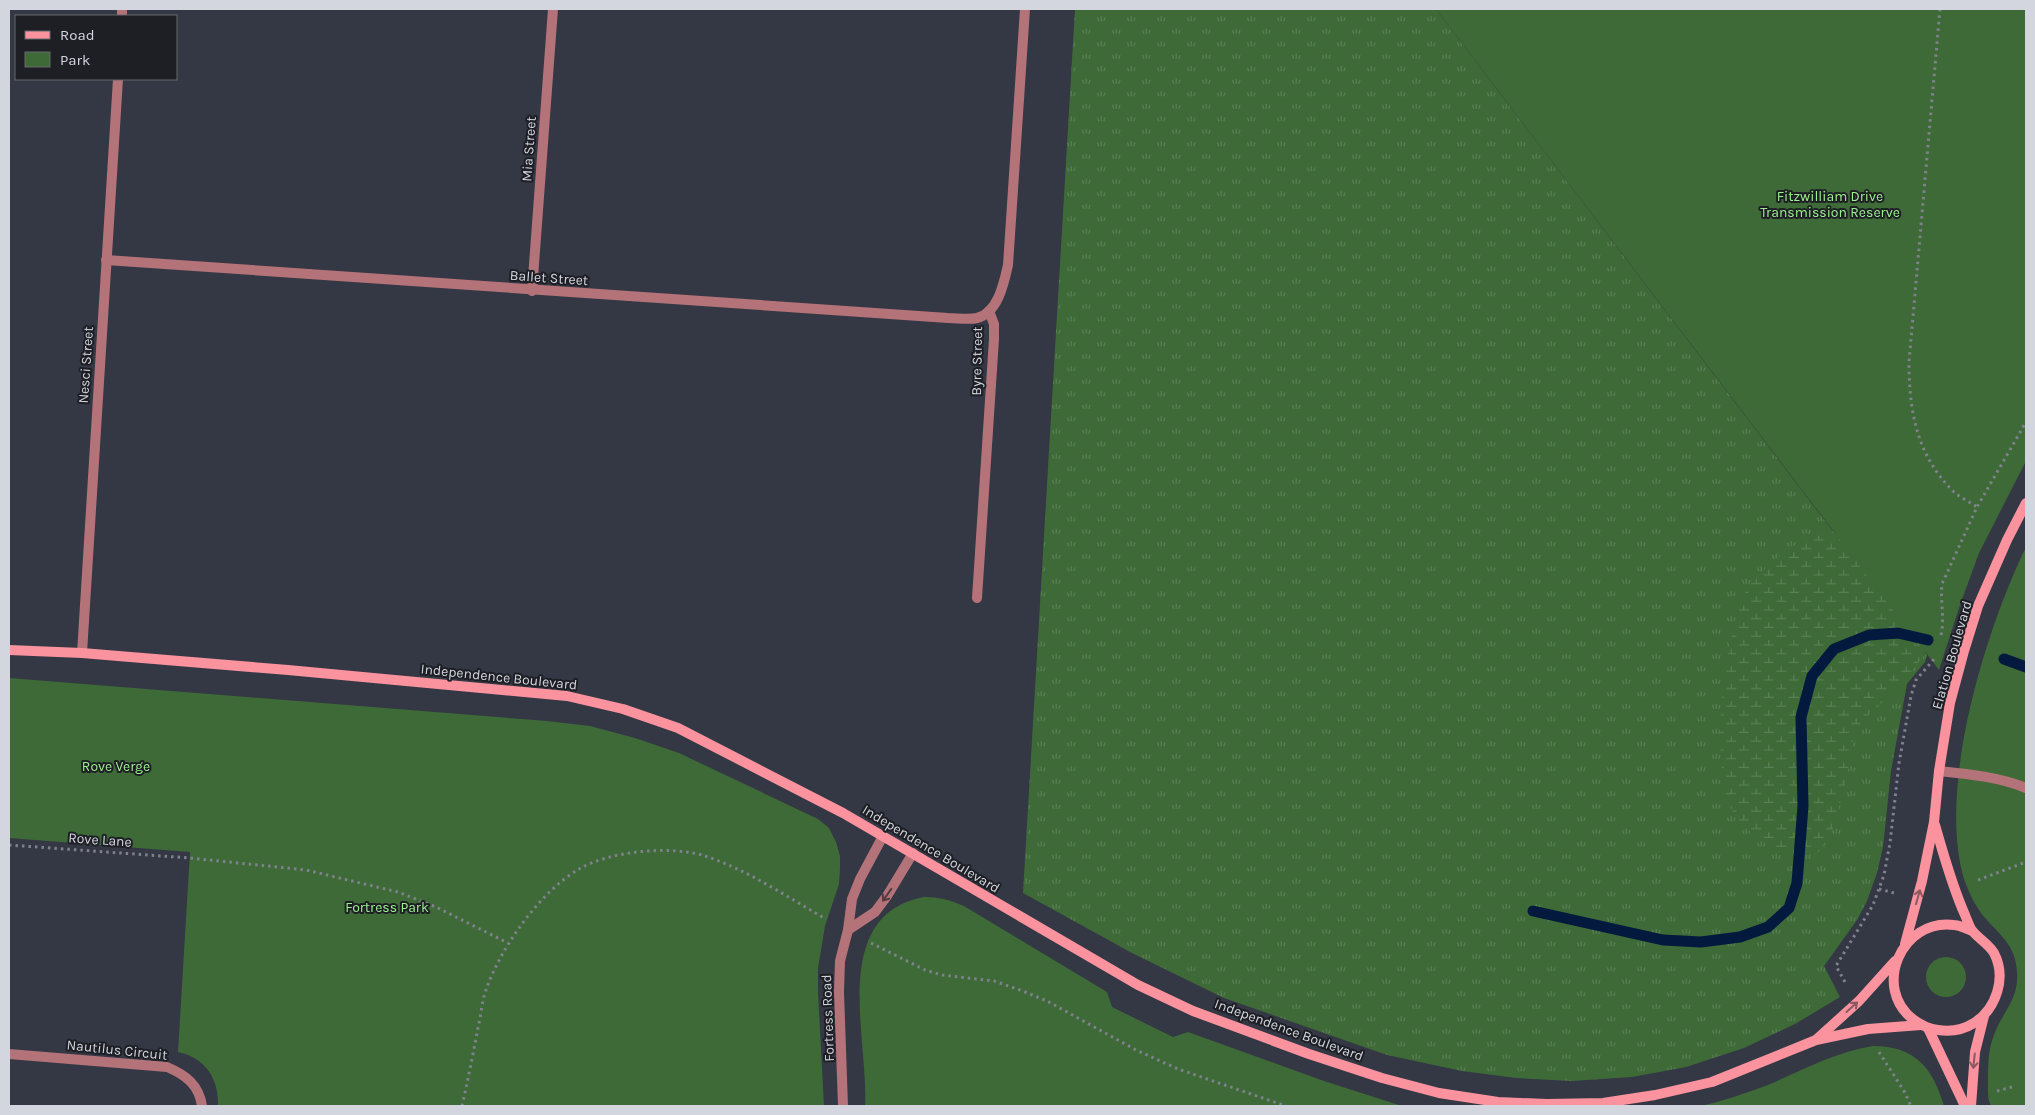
<svg xmlns="http://www.w3.org/2000/svg" width="2035" height="1115" font-family="Karla,sans-serif">
<style>
.grass{fill:url(#grass-tufts)}
.wetland{fill:url(#wetland-marsh)}
.green{fill:#3e6a37}
.lines{fill:none;stroke-linecap:round;stroke-linejoin:round}
.stream{stroke:#031a3e;stroke-width:11}
.path{stroke:#7f818c;stroke-width:3;stroke-dasharray:2.5 4;stroke-linecap:butt}
.lane{stroke:#b47379;stroke-width:10}
.street{stroke:#b47379;stroke-width:10}
.secondary{stroke:#fa939e;stroke-width:10}
.oneway{stroke:#523c42}
.oneway2{stroke:#8c5962}
.labels{text-anchor:middle;dominant-baseline:central;stroke-width:4;stroke-linejoin:round;paint-order:stroke}
.street-label{font-size:14px;fill:#d4d6df;stroke:#1d1f25}
.park-label{font-size:14px;fill:#9df290;stroke:#1d1f25}
</style>
<defs>
<pattern id="grass-tufts" width="24" height="20" patternUnits="userSpaceOnUse" patternTransform="scale(1.25)"><rect width="24" height="20" fill="#3e6a37"/><path d="M3 7l-1-3M5 7V3M7 7l1-3M15 17l-1-3M17 17v-4M19 17l1-3" fill="none" stroke="#597f54"/></pattern>
<pattern id="wetland-marsh" width="20" height="14" patternUnits="userSpaceOnUse" patternTransform="scale(1.25)"><rect width="20" height="14" fill="#3e6a37"/><path d="M1 5h8M5 5V1M11 12h8M15 12V8" fill="none" stroke="#597f54"/></pattern>
</defs>
<rect width="100%" height="100%" fill="#343744"/>
<polygon class="grass" points="1075,9 1436,9 1927,655 1925,662 1907,684 1891,771 1883,847 1877,873 1867,901 1857,920 1824,966 1840,997 1795,1024 1744,1048 1686,1067 1632,1077 1572,1081 1516,1078 1462,1071 1387,1055 1224,998 1132,953 1023,893"/>
<path class="wetland" d="M 1849,531 L 1933,623 L 1923,657 L 1894,691 L 1875,710 L 1862,720 L 1854,737 L 1844,790 L 1832,832 L 1817,854 C 1801,857 1788,853 1773,846 C 1760,840 1740,826 1733,812 C 1709,767 1723,654 1740,607 C 1743,600 1745,591 1749,586 C 1760,571 1794,541 1812,537 C 1824,534 1837,533 1849,531 Z"/>
<g class="green">
<polygon points="1436,9 2026,9 2026,461 1979,553 1960,605 1939,670"/>
<path d="M 2026,547 L 2026,1106 L 1991,1106 C 1987,1099 1988,1088 1988,1080 C 1988,1066 1988,1049 1994,1035 C 2002,1012 2019,1000 2017,973 C 2016,946 2002,937 1986,919 C 1976,908 1969,893 1964,879 C 1937,788 1985,631 2026,547 Z"/>
<path d="M 9,678 L 547,721 L 590,726 L 635,738 L 679,753 L 818,819 L 829,828 L 836,842 L 840,856 L 840,869 L 839,884 L 825,926 L 818,968 L 818,992 L 824,1106 L 218,1106 C 219,1078 205,1058 178,1052 L 190,852 L 9,838 Z"/>
<path d="M 924,897 C 939,897 950,900 964,906 L 1107,992 L 1112,1007 L 1173,1037 L 1188,1032 L 1324,1081 L 1402,1106 L 865,1106 C 869,1040 828,915 924,897 Z"/>
<circle cx="1946" cy="977" r="20"/>
<path d="M 1873,1046 C 1915,1046 1933,1068 1944,1106 L 1701,1106 C 1723,1101 1746,1093 1768,1085 C 1803,1070 1835,1052 1873,1046 Z"/>
</g>
<g class="lines">
<g class="stream">
<polyline points="2004,659 2026,667"/>
<polyline points="1533,911 1663,940 1701,942 1740,937 1768,927 1789,908 1797,883 1803,806 1801,717 1812,676 1834,649 1869,635 1898,633 1928,640"/>
</g>
<g class="path">
<path d="M 1940,9 L 1909,362 C 1909,412 1917,456 1954,492 C 1961,498 1970,502 1977,507"/>
<path d="M 1941,635 C 1945,618 1940,601 1942,584 L 1977,507 L 2026,422"/>
<polyline points="9,845 190,858 306,870 398,892 436,907 508,943"/>
<polyline points="1978,880 2026,862"/>
<polyline points="1879,889 1894,893"/>
<polyline points="871,943 925,970 942,975 994,981 1023,991 1047,1001 1136,1050 1178,1069 1286,1106"/>
<polyline points="1845,982 1836,966 1873,905 1884,875 1890,843 1899,763 1911,696 1916,680 1935,658"/>
<polyline points="1879,1052 1904,1091 1911,1106"/>
<polyline points="1997,1091 2012,1087"/>
<path d="M 462,1106 C 468,1080 473,1054 478,1028 C 481,1015 482,1000 487,987 C 502,946 540,892 579,869 C 610,851 671,845 705,856 C 748,870 787,897 826,919"/>
</g>
<g class="lane">
<polyline points="977,598 994,339 994,324 989,311"/>
<path d="M 1939,771 C 1968,774 1999,777 2026,788"/>
</g>
<g class="street">
<polyline points="122,16 122,9"/>
<path d="M 106,260 L 948,318 C 957,318 968,320 977,318 C 998,313 1004,283 1008,265 L 1025,9"/>
<polyline points="532,291 553,9"/>
<polyline points="82,653 118,79"/>
<polyline points="848,930 875,912 887,896 913,853"/>
<path d="M 9,1054 L 167,1067 C 186,1075 199,1085 202,1106"/>
<polyline points="843,1106 839,992 840,961 848,930 852,899 860,879 883,836"/>
</g>
<g class="secondary">
<polyline points="9,650 82,653 288,670 567,696 623,709 678,728 843,813 1138,985 1193,1011 1309,1054 1382,1078 1439,1093 1498,1102 1547,1104 1603,1103 1655,1095 1712,1082 1816,1040 1868,1029 1921,1025"/>
<path d="M 1935,825 C 1944,856 1952,886 1965,915 C 1967,920 1969,925 1971,929 C 1977,938 1988,943 1994,953 C 2007,978 1996,1009 1974,1023 C 1963,1030 1951,1032 1938,1030 C 1928,1029 1922,1025 1914,1020 C 1871,988 1902,918 1954,925 C 1960,925 1966,929 1972,931"/>
<polyline points="1905,944 1922,881 1934,822 1939,771 1950,703 1964,651 1978,606 2007,540 2026,503"/>
<polyline points="1928,1028 1965,1106"/>
<polyline points="1817,1039 1859,1001 1895,961"/>
<polyline points="1971,1106 1975,1052 1984,1016"/>
</g>
</g>
<defs><path id="oneway-shaft" d="M-6 0H5M1.5-3L5.5 0L1.5 3" fill="none" stroke-width="1.6" stroke-linecap="round" stroke-linejoin="round" transform="scale(1.25)"/></defs>
<use class="oneway" href="#oneway-shaft" transform="translate(887 895) rotate(125)"/>
<g class="oneway2">
<use href="#oneway-shaft" transform="translate(1918 897) rotate(-74)"/>
<use href="#oneway-shaft" transform="translate(1852 1007) rotate(-42)"/>
<use href="#oneway-shaft" transform="translate(1974 1061) rotate(96)"/>
</g>
<g class="labels">
<g class="street-label">
<text transform="translate(529 149) rotate(-86)">Mia Street</text>
<text transform="translate(549 278) rotate(4)">Ballet Street</text>
<text transform="translate(977 361) rotate(-89)">Byre Street</text>
<text transform="translate(86 365) rotate(-86)">Nesci Street</text>
<text transform="translate(1952 655) rotate(-74)">Elation Boulevard</text>
<text transform="translate(499 677) rotate(6)">Independence Boulevard</text>
<text transform="translate(100 840) rotate(4)">Rove Lane</text>
<text transform="translate(931 849) rotate(31)">Independence Boulevard</text>
<text transform="translate(828 1018) rotate(-92)">Fortress Road</text>
<text transform="translate(1289 1030) rotate(20)">Independence Boulevard</text>
<text transform="translate(117 1050) rotate(6)">Nautilus Circuit</text>
</g>
<g class="park-label">
<text x="1830" y="196">Fitzwilliam Drive<tspan x="1830" dy="16">Transmission Reserve</tspan></text>
<text x="116" y="766">Rove Verge</text>
<text x="387" y="907">Fortress Park</text>
</g>
</g>
<rect width="2035" height="1115" fill="none" stroke="#d4d6df" stroke-width="20"/>
<rect x="15" y="15" width="162" height="65" fill="#1d1f25" stroke="#66686f"/>
<rect x="25" y="31" width="25" height="8" fill="#fa939e" stroke="#66686f"/>
<text x="60" y="40" font-size="15" fill="#d4d6df">Road</text>
<rect x="25" y="52" width="25" height="15" fill="#3e6a37" stroke="#66686f"/>
<text x="60" y="65" font-size="15" fill="#d4d6df">Park</text>
</svg>
